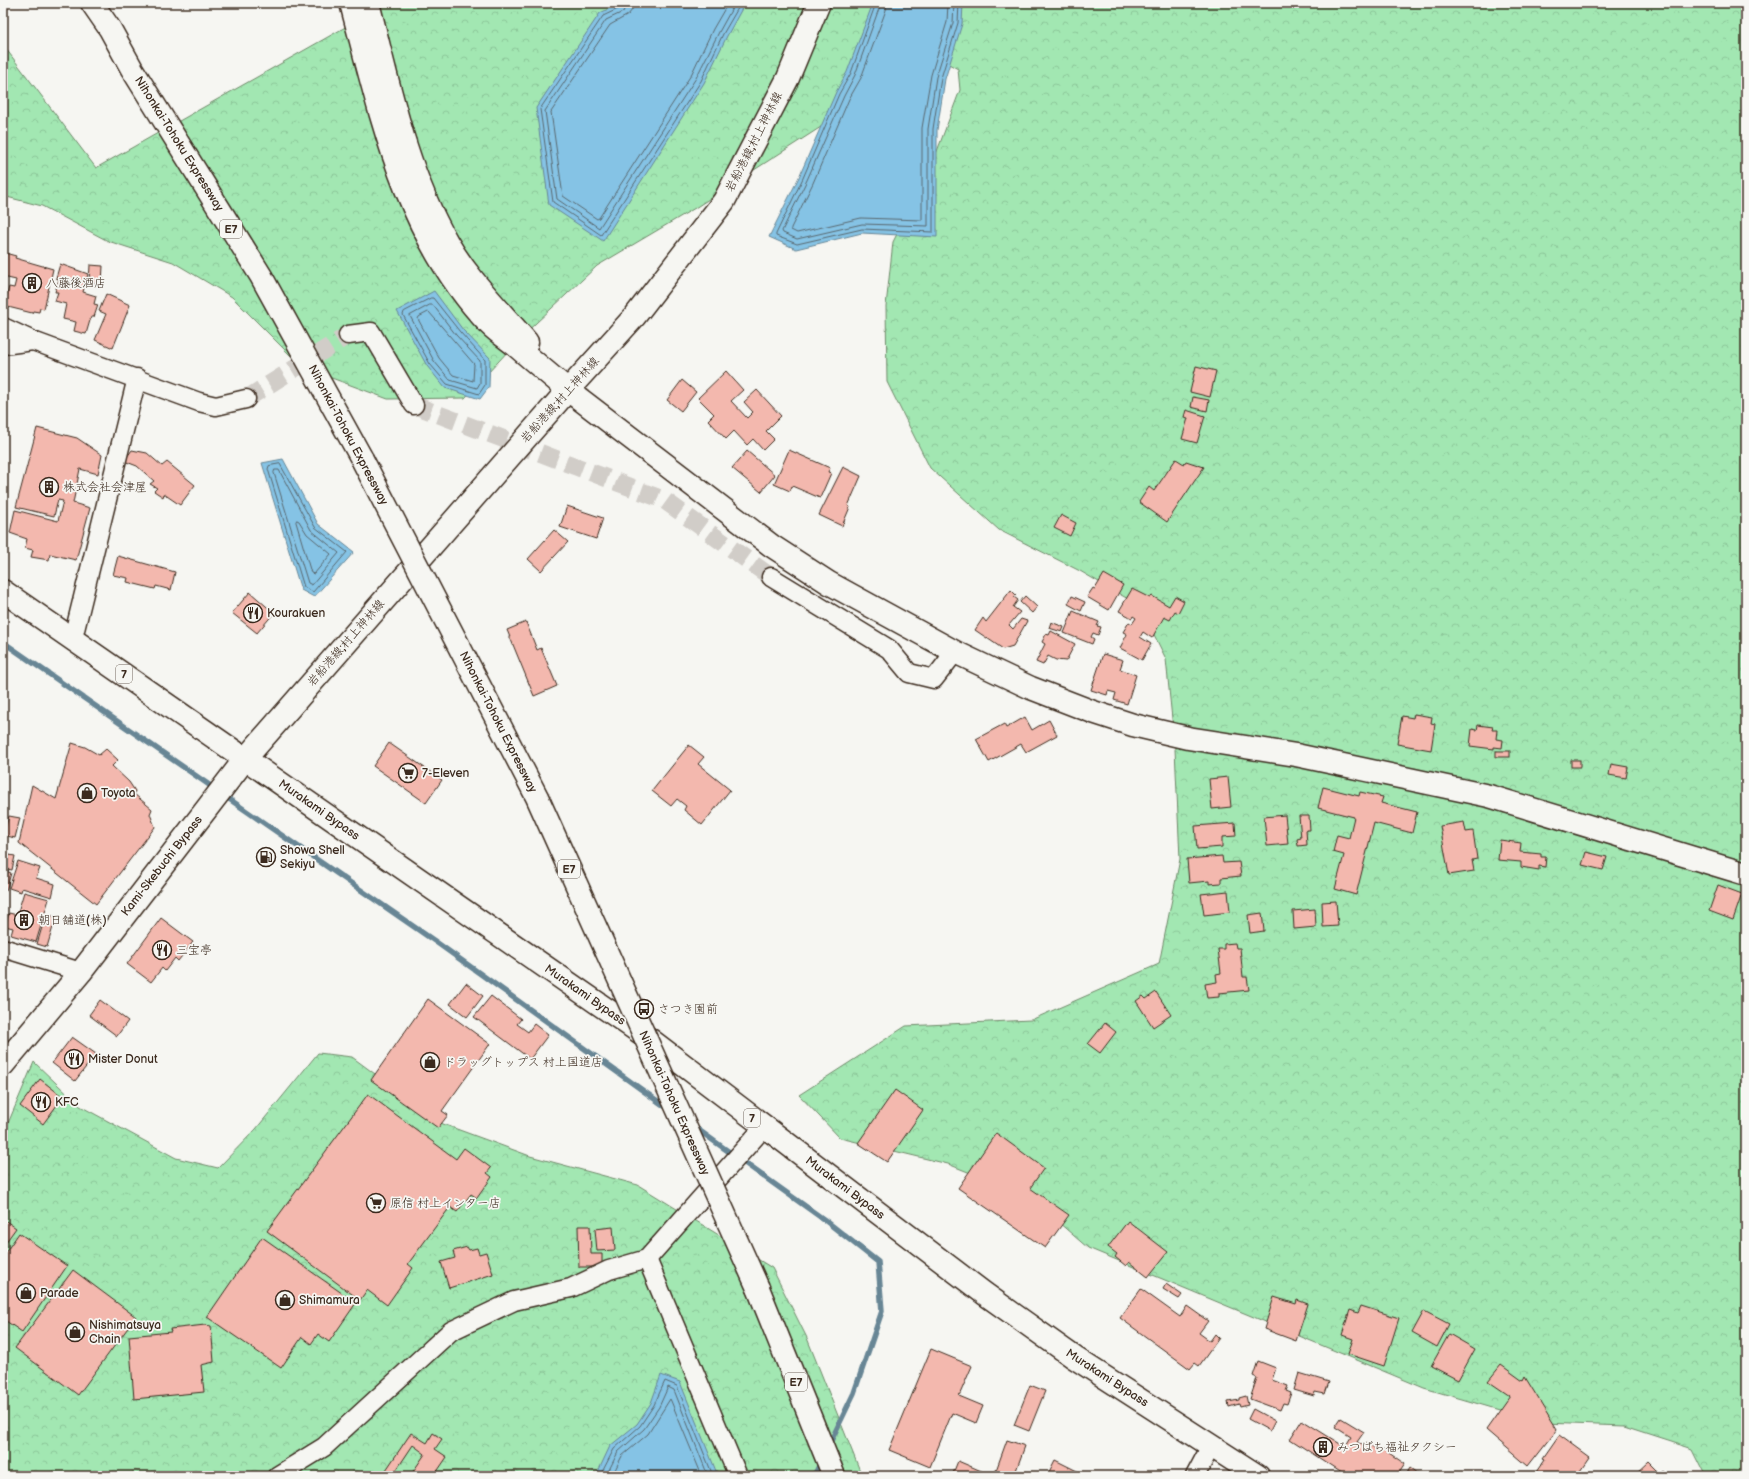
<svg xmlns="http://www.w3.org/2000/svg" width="1749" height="1479" font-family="'Balsamiq Sans','Klee One',sans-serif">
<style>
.forest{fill:url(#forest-crowns);stroke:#6e8868}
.water{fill:#85c3e5;stroke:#678695}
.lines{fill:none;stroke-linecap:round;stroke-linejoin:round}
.shore{stroke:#59676e;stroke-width:1}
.stream{stroke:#678695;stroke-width:5.5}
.building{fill:#f3b8ae;stroke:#3b2a1e}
.street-tunnel{stroke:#d1cdc8;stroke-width:18;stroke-dasharray:18 9;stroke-linecap:butt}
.street-casing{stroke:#3b2a1e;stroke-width:21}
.secondary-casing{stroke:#3b2a1e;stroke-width:25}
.highway-casing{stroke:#3b2a1e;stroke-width:25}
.street{stroke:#f6f6f2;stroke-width:18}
.secondary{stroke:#f6f6f2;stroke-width:22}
.highway{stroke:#f6f6f2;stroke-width:22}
.highway-bridge-casing{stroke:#3b2a1e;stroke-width:25;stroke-linecap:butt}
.highway-bridge{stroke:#f6f6f2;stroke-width:22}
.labels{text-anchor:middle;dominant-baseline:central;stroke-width:3.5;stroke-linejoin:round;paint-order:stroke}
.shield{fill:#f6f6f2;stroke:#73675e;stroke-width:1}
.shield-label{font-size:11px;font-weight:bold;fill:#3b2a1e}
.street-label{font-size:12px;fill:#3b2a1e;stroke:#f6f6f2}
.poi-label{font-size:12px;fill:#3b2a1e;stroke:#f6f6f2;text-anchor:start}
</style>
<defs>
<pattern id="forest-crowns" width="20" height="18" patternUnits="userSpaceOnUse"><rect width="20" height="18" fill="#a2e7b2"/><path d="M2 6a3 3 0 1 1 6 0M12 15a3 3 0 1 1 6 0" fill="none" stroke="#8cc699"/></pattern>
</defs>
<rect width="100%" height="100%" fill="#f6f6f2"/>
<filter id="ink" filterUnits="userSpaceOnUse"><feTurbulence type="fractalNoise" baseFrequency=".025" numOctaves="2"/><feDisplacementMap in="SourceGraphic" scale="8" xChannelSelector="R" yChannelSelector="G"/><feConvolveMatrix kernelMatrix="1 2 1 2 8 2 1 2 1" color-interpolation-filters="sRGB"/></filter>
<g filter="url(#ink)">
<g class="forest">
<polygon points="388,3 1746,3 1746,1476 1706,1476 1692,1448 1624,1426 1544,1423 1424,1388 1088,1248 1028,1196 948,1164 840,1138 799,1095 906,1026 1031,1020 1159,964 1180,859 1175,749 1166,659 1140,606 1080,571 999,530 930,468 887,382 886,306 893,242 933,162 960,90 958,69 936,57 838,116 695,208 597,266 521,337 465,398 388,399 302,367 232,297 173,262 108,241 42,206 3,196 3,45 96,168"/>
<polygon points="318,1053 352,1057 443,1124 530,1156 638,1185 772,1268 807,1338 862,1476 3,1476 3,1135 34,1062 80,1106 176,1158 218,1168 256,1129"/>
</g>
<g class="water">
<polygon points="621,3 745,3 727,36 704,83 603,241 549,205 536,108 600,13"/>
<polygon points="873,3 963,3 962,24 945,79 937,130 937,237 862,233 796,249 769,237 799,177 836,92 847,72"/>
<polygon points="434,291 463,330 490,358 489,387 480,399 445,388 427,366 397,311"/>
<polygon points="283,459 318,524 354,552 314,597 301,590 262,463"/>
<polygon points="661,1375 680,1382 718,1476 596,1476 610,1446 637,1424 651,1403"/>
</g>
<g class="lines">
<g class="shore">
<polyline points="622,3 620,8 603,16 540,109 553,202 601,235 701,81 723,34 741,3"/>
<polyline points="627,3 623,12 606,20 545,111 557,199 599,228 696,78 719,32 735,3"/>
<polyline points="633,3 632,10 628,15 610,25 551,112 563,196 597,219 599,218 691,75 713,29 728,3"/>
<polyline points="876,3 851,73 839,94 803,178 776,234 776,236 797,244 862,229 933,232 933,129 941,78 958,23 959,3"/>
<polyline points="881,3 855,75 844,96 807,180 782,231 783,233 797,239 862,224 928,226 928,129 936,77 953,23 954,3"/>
<polyline points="887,3 886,10 861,78 849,99 813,183 791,228 791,230 797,233 861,218 922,220 922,128 931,75 947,22 948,3"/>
<polygon points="431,298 433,298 460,332 485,360 485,385 479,394 447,384 430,364 403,315 404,312"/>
<polygon points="430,305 433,305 456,335 480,361 480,383 477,388 450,380 434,361 410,316"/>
<polygon points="429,312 474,364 473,381 453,375 439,358 418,319 419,317"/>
<polygon points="280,464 315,527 347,552 313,592 304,587 268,469 269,466"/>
<polygon points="275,470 279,470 311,530 339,553 312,585 308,583 274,473"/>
<polygon points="297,520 299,521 307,534 331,554 314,574 311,573 296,522"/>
<polyline points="600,1476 614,1449 640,1426 654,1405 665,1381 677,1386 713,1476"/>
<polyline points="606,1476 618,1452 644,1429 659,1407 668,1387 674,1390 708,1476"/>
<polyline points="612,1476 622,1456 648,1434 670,1399 671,1401 702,1476"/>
</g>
<g class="stream">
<polyline points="3,642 215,789"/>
<polyline points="222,794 436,942 670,1110"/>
<polyline points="693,1126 826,1221 878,1262 882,1311 854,1393 828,1447"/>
<polyline points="811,1476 815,1474 821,1462"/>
</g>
</g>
<g class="building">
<polygon points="5,253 16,256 15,258 53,269 44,309 40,308 39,312 33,311 32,313 4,306 9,287 14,288 16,280 3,277 3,259"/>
<polygon points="60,264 88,274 83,292 96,296 94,304 98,305 94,317 91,317 86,334 74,331 76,322 63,319 66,304 55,301 58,292 55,292 59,279 56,278"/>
<polygon points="90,265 103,266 102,284 89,283"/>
<polygon points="106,294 130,305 113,348 95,340 106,314 99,311"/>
<polygon points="1196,366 1216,371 1210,397 1190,392"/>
<polygon points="726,371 743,390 731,401 747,418 753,412 744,402 757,390 781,416 766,431 774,439 763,450 753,439 747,445 734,431 726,439 708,420 714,414 698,398"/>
<polygon points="682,380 696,392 681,411 667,400"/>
<polygon points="1193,397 1209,400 1207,411 1191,407"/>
<polygon points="1186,410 1205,416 1197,443 1182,439 1188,418 1184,417"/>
<polygon points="37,428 77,438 102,455 98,474 80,469 73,503 90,508 76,560 50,554 49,560 31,557 33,550 25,548 27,539 10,533 15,510 58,521 63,501 58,500 54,516 16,507"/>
<polygon points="132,450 147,453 162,466 167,462 195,485 180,505 164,494 163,497 154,491 157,488 150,484 154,481 137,466 124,461"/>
<polygon points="789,450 830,468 828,472 831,473 820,498 792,486 790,491 774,484"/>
<polygon points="747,451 775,475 761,492 732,468"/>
<polygon points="1176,459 1184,464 1186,461 1204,467 1167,522 1139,502 1149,487 1154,491"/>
<polygon points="843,467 861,476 848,506 850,507 842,526 819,515"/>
<polygon points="567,506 603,518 596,539 560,527"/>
<polygon points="1061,515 1076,523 1070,536 1054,528"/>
<polygon points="554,530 568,542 541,571 528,559"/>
<polygon points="118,556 175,572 171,590 156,586 155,589 127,582 128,578 113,575"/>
<polygon points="1104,574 1123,585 1109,610 1087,597 1093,588 1095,589"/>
<polygon points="1132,589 1150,598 1152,596 1169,606 1175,596 1184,601 1178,613 1175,611 1170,620 1164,617 1152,638 1143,632 1140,637 1151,644 1142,660 1120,648 1127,634 1123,632 1129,622 1132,624 1136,618 1133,616 1132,618 1119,611"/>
<polygon points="1011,590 1016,595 1014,597 1018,600 1013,607 1020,612 1009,625 1013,629 1021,619 1027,621 1013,646 1003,649 975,630 983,618 986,622"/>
<polygon points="250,592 274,613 257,633 232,613"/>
<polygon points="1025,596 1037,607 1032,613 1020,602"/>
<polygon points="1072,596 1085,602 1081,611 1068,604"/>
<polygon points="1073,611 1099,622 1097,626 1101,627 1098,635 1093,633 1091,637 1094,639 1092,644 1064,633"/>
<polygon points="526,622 537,650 541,648 557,686 534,696 507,630"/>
<polygon points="1051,622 1064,627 1062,632 1049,628"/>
<polygon points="1051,631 1075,644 1066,661 1056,660 1048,656 1043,665 1036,662 1045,644 1042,642 1046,634 1049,635"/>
<polygon points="1103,654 1123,660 1120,669 1136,675 1127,704 1114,700 1116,693 1108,691 1107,695 1091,690"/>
<polygon points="1414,714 1432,717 1431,723 1435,724 1431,750 1397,744 1402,716 1413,718"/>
<polygon points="1025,717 1032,730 1049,720 1057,735 1026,752 1021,744 989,762 976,739 1004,724 1006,728"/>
<polygon points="1478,725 1493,727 1492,730 1497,730 1496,739 1503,740 1502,748 1494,747 1494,749 1470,746 1472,729 1477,730"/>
<polygon points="72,743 85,747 99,755 106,749 118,760 112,766 129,782 135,791 134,794 152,809 150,814 155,827 96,904 19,843 32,785 56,799"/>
<polygon points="389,743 442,780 426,803 373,766"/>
<polygon points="689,745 704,757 698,764 730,790 702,825 684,810 686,806 677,799 671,806 652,791"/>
<rect x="1496" y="751" width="14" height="6"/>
<rect x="1571" y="760" width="9" height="7"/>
<polygon points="1611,764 1628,767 1626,778 1609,775"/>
<polygon points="1228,777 1231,807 1212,809 1209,779"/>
<polygon points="1323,787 1359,796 1360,792 1383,797 1381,803 1417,812 1412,833 1374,823 1356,895 1335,889 1344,855 1333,852 1337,835 1349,838 1354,817 1318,808"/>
<polygon points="1285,815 1288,844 1267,846 1264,817"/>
<polygon points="9,816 20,818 15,838 3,835"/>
<polygon points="1299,816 1309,816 1310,830 1306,830 1307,845 1298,846 1297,839 1301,838"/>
<polygon points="1464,822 1466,832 1473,831 1477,859 1472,860 1474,871 1449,875 1440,826"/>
<polygon points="1235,823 1236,836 1222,837 1222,847 1197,849 1195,826"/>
<polygon points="1500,840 1521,843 1520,852 1541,854 1541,857 1546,857 1545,867 1539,866 1539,870 1521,867 1521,862 1498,860"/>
<polygon points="1586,852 1607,857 1603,870 1582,865"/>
<polygon points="3,854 15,856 12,870 3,868"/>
<polygon points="1222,856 1223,863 1239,862 1241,876 1221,878 1221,883 1209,884 1209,881 1189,883 1187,859"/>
<polygon points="18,861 40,868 36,878 55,884 52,897 22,888 21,892 9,888"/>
<polygon points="3,870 11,873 6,891 3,890"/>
<polygon points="1718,885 1742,894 1733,920 1709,911"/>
<polygon points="1228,891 1230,912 1204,915 1201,894"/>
<polygon points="24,892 49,899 36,942 11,935 13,928 5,926 9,913 17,915"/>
<polygon points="1336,901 1338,926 1323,927 1322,902"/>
<polygon points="1315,909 1316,927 1294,929 1293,911"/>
<polygon points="1262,913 1264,931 1250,933 1248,915"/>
<polygon points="46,914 56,917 47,947 37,944"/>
<polygon points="161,918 193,942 178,961 175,958 165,971 162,968 151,982 127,964"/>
<polygon points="1235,943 1236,948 1240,948 1243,977 1247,977 1249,990 1219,993 1219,997 1207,998 1205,984 1217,982 1216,974 1221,973 1218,949 1224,949 1224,944"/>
<polygon points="466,983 483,996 467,1017 450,1004"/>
<polygon points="1156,992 1171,1015 1153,1027 1136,1001 1143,996 1146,999"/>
<polygon points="491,996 521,1019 517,1024 528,1032 534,1024 548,1035 530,1059 474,1017"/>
<polygon points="428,999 490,1044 442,1111 448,1115 438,1128 371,1080"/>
<polygon points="100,1000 128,1021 117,1036 89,1015"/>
<polygon points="1105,1023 1116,1032 1100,1053 1088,1044"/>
<polygon points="72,1037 96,1054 75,1081 52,1063"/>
<polygon points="40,1079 63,1097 43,1124 20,1106"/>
<polygon points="895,1090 923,1110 887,1162 858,1143"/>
<polygon points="368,1094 456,1159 464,1148 491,1168 487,1173 492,1177 477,1198 471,1194 457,1212 450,1207 408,1264 413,1268 387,1305 367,1290 360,1300 267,1231"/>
<polygon points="996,1133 1044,1168 1030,1188 1069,1215 1045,1248 958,1188"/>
<polygon points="3,1219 16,1228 3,1246"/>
<polygon points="1128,1221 1168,1252 1148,1277 1129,1262 1126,1266 1115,1257 1117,1254 1108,1247"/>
<polygon points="578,1226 590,1226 591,1254 602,1254 602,1267 579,1267"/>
<polygon points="613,1227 615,1250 597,1251 595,1229"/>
<polygon points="19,1233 67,1266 22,1332 3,1319 3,1256"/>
<polygon points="262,1237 356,1303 329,1342 318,1334 311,1344 302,1337 281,1368 207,1317"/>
<polygon points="467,1247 469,1250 477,1248 479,1254 486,1252 493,1274 449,1288 441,1262 455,1258 453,1251"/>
<polygon points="73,1270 136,1317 78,1395 15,1348"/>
<polygon points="1166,1284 1182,1295 1179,1299 1163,1289"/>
<polygon points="1141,1289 1180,1317 1187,1306 1208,1321 1199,1333 1210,1341 1215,1334 1219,1338 1199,1366 1195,1363 1190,1369 1120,1318"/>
<polygon points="1274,1297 1296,1304 1297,1300 1308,1304 1296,1341 1264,1329"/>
<polygon points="1361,1306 1399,1318 1384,1366 1348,1354 1353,1339 1342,1335 1350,1310 1358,1313"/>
<polygon points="1424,1311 1449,1324 1437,1347 1412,1333"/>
<polygon points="205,1325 211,1326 214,1362 201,1365 204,1392 134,1399 129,1336 171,1332 170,1329"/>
<polygon points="1449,1334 1475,1349 1458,1380 1431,1366"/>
<polygon points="931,1349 972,1366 959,1396 983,1406 976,1423 952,1413 930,1467 889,1450"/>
<polygon points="1258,1361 1276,1368 1272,1380 1288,1386 1286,1391 1291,1393 1287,1404 1283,1403 1280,1410 1250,1399 1257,1378 1253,1376"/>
<polygon points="1501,1365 1523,1381 1525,1377 1557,1429 1528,1466 1486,1430 1510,1396 1488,1381"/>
<polygon points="1299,1373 1329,1382 1325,1394 1315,1392 1314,1396 1294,1390"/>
<polygon points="1030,1385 1045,1391 1029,1431 1014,1425"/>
<polygon points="1246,1396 1248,1405 1240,1407 1239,1404 1229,1407 1228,1402 1239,1400 1239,1398"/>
<polygon points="1253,1409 1275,1421 1270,1431 1248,1419"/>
<polygon points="1341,1418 1364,1432 1357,1442 1364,1446 1367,1443 1381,1452 1383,1449 1405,1464 1397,1476 1347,1476 1290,1439 1302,1420 1345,1447 1351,1437 1335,1427"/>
<polygon points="411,1433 427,1443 433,1433 442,1439 435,1449 447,1457 434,1476 410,1476 425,1454 413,1445 393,1475 386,1470"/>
<polygon points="1559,1435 1589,1457 1576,1476 1542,1476 1536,1472 1545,1459 1543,1458"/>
<polygon points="1007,1440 1025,1446 1014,1476 994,1476"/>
<polygon points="1055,1460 1087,1476 1047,1476"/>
<polygon points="958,1461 986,1473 985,1476 952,1476"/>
<polygon points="1648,1462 1659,1473 1663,1469 1670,1476 1633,1476"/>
<polygon points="1410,1468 1421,1476 1405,1476"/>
</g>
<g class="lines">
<g class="street-tunnel">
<polyline points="246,399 348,335"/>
<polyline points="414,405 664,500 771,577"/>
</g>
<g class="street-casing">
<g id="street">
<polyline points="3,327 33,341 199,402 216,406 246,399"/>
<polyline points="348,335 371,332 414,405"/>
<polyline points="3,345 33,341"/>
<polyline points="771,577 889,649 909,673 934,679 955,652"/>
<polyline points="73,638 137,378"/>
<polyline points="3,948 81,972"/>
<polyline points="647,1259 738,1476"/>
<polyline points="277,1476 324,1447 451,1331 514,1301 571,1288 609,1270 647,1259 764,1127"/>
<polyline points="1195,1476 1211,1446"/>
</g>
</g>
<g class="secondary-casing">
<g id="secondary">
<polyline points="568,390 772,546 829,583 955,652 1031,688 1093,712 1133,725 1188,738 1296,755 1489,796 1746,874"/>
<polyline points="245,759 568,390 635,316 724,201 788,78 819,3"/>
</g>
</g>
<g class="highway-casing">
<g id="highway">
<polyline points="92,3 110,29 132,69 261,276 362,459"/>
<path d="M 351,3 C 381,116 405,236 489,324 C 497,332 506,338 515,345 C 532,360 550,375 568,390"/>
<path d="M 368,3 C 389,84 405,169 447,242 C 468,279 499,309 527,342"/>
<polyline points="3,591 648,1038 985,1294 1075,1358 1258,1476"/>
<polyline points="3,1065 81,972 245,759"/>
<polyline points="758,1288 834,1476"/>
</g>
</g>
<use href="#street" class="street"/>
<use href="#secondary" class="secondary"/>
<use href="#highway" class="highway"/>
<g class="highway-bridge-casing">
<polyline id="highway-bridge" points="362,459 537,797 758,1288"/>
</g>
<use href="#highway-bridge" class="highway-bridge"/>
</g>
</g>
<defs>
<g id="building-ring" transform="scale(1)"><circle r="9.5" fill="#f6f6f2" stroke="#3b2a1e" stroke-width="1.5"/><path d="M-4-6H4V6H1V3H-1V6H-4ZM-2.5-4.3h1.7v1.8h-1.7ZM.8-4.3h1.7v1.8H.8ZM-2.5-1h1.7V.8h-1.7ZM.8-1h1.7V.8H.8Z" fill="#3b2a1e"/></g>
<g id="restaurant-ring" transform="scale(1)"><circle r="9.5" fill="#f6f6f2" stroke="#3b2a1e" stroke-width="1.5"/><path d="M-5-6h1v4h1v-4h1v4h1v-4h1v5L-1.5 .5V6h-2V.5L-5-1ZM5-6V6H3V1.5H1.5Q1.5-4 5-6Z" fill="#3b2a1e"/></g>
<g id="supermarket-ring" transform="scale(1)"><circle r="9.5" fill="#f6f6f2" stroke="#3b2a1e" stroke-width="1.5"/><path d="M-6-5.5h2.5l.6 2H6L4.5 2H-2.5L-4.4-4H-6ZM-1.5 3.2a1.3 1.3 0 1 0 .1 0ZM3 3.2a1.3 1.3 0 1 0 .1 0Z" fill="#3b2a1e"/></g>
<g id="shop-ring" transform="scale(1)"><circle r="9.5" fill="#f6f6f2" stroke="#3b2a1e" stroke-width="1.5"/><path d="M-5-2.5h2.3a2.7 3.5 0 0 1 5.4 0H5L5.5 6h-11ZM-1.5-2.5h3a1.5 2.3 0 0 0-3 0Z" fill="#3b2a1e"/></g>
<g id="fuel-ring" transform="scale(1)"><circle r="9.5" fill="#f6f6f2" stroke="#3b2a1e" stroke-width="1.5"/><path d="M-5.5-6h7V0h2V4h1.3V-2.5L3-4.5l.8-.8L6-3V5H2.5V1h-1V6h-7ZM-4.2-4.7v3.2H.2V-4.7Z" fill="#3b2a1e"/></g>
<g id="bus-ring" transform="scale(1)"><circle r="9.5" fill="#f6f6f2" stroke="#3b2a1e" stroke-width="1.5"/><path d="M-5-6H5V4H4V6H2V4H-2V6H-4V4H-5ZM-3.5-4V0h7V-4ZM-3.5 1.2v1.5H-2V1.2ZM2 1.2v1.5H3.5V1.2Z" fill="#3b2a1e"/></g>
</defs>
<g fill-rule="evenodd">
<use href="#building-ring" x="32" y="283"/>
<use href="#building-ring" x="49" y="487"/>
<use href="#restaurant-ring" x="253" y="613"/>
<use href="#supermarket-ring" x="408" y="773"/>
<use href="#shop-ring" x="87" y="793"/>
<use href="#fuel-ring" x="266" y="857"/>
<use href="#building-ring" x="24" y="920"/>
<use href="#restaurant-ring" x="162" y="950"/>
<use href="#bus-ring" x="644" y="1009"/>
<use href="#restaurant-ring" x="74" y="1059"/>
<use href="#shop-ring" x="430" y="1062"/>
<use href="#restaurant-ring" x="41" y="1102"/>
<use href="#supermarket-ring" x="376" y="1203"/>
<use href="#shop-ring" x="26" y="1293"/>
<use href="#shop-ring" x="285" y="1300"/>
<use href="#shop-ring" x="75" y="1332"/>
<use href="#building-ring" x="1323" y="1447"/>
</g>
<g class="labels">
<g class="shield">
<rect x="220" y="220" width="22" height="18" rx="3"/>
<rect x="116" y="665" width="16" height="18" rx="3"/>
<rect x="558" y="860" width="22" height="18" rx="3"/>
<rect x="744" y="1109" width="16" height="18" rx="3"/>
<rect x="785" y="1373" width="22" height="18" rx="3"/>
</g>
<g class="shield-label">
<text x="231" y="229">E7</text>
<text x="124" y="674">7</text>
<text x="569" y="869">E7</text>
<text x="752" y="1118">7</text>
<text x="796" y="1382">E7</text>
</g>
<g class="street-label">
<text transform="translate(754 142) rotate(-63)">岩船港線;村上神林線</text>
<text transform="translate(179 144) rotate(58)">Nihonkai-Tohoku Expressway</text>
<text transform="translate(560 400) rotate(-48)">岩船港線;村上神林線</text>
<text transform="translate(348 435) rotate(62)">Nihonkai-Tohoku Expressway</text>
<text transform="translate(346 643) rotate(-49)">岩船港線;村上神林線</text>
<text transform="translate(498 722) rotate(63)">Nihonkai-Tohoku Expressway</text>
<text transform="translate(319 810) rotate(35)">Murakami Bypass</text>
<text transform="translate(162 866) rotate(-52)">Kami-Skebuchi Bypass</text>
<text transform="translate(585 995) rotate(35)">Murakami Bypass</text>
<text transform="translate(674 1103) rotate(66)">Nihonkai-Tohoku Expressway</text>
<text transform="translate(845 1188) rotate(37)">Murakami Bypass</text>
<text transform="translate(1107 1378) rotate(33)">Murakami Bypass</text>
</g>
<g class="poi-label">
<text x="46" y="283">八藤後酒店</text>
<text x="63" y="487">株式会社会津屋</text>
<text x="267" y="613">Kourakuen</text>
<text x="422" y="773">7-Eleven</text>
<text x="101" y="793">Toyota</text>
<text x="280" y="850">Showa Shell<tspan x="280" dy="14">Sekiyu</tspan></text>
<text x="38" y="920">朝日舗道(株)</text>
<text x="176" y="950">三宝亭</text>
<text x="658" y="1009">さつき園前</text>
<text x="88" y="1059">Mister Donut</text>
<text x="444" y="1062">ドラッグトップス 村上国道店</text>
<text x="55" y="1102">KFC</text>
<text x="390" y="1203">原信 村上インター店</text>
<text x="40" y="1293">Parade</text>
<text x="299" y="1300">Shimamura</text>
<text x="89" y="1325">Nishimatsuya<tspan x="89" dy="14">Chain</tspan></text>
<text x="1337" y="1447">みつばち福祉タクシー</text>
</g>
</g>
<rect width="1749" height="1479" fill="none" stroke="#f6f6f2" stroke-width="16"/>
<rect x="8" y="8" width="1733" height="1463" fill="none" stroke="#3b2a1e" stroke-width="1.5" filter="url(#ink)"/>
</svg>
